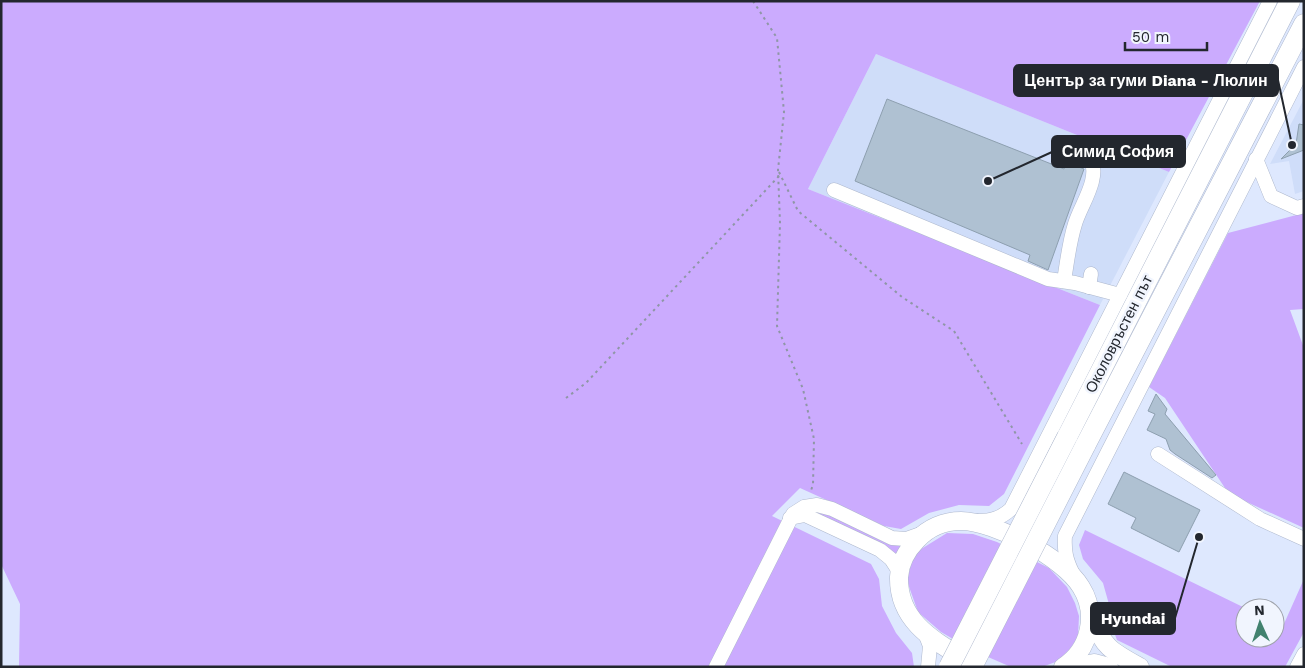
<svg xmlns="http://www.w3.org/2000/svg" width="1305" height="668" font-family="'Work Sans',sans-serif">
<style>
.built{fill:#cfddf9}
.green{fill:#cbabfe}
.building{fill:#afc1d2;stroke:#8d9faf}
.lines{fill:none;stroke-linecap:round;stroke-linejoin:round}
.minor-casing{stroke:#aeb8cd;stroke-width:15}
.major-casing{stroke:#aeb8cd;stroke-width:19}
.highway-casing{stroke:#aeb8cd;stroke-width:21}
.path{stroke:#8f96a6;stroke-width:2;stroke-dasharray:2.5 4;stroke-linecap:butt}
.minor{stroke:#fff;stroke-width:14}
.major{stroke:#fff;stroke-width:18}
.highway{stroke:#fff;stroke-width:20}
.highway-bridge-casing{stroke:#aeb8cd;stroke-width:21;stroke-linecap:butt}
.highway-bridge{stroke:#fff;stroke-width:20}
.labels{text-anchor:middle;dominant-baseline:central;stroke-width:5;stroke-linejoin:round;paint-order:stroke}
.street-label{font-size:15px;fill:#23272e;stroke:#f1f5fe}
.leader{fill:none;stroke:#23272e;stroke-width:2}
.callout-dot{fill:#23272e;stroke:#f1f5fe;stroke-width:2}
.callout{fill:#23272e;stroke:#23272e;stroke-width:2}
.callout-label{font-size:16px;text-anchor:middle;font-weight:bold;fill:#fff}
</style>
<rect width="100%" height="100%" fill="#dee8fe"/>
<g class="built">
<polygon points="876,54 1169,172 1100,305 808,189"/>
<polygon points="1304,99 1304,191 1295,194 1289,161 1270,164"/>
</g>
<g class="green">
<polygon points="1,1 1260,1 1169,172 876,54 808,189 1100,305 1004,494 989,506 959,505 929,513 901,529 884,526 800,488 772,516 871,564 879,579 882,606 896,633 912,653 914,667 19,667 20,604 1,564"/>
<polygon points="1304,213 1304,309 1290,310 1304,348 1304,528 1229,494 1165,398 1149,387 1228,233"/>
<polygon points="815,511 823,512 888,544 907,545 897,562"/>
<polygon points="1085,530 1245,608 1245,638 1275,638 1275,623 1283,626 1304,579 1304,632 1285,667 1172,667 1117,640 1111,624 1110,608 1103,583 1083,559 1079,545"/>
<polygon points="947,533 973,534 997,542 1049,568 1067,587 1075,603 1079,616 1078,637 1070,649 1058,661 1042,667 1011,667 972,650 941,632 918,612 907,581 911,564 918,551"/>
</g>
<g class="building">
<polygon points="887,99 1064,169 1067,162 1084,169 1048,270 1028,261 1030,255 855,181"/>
<polygon points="1299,124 1304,125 1304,150 1281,159 1296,144"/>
<polygon points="1156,394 1167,409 1165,414 1216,475 1212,478 1175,454 1170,450 1166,439 1147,430 1155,414 1148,411"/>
<polygon points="1124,472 1200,510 1179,552 1131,528 1136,518 1108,504"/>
</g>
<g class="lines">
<g class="minor-casing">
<g id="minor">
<path d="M 1059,145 L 1091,159 C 1100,180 1081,204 1075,224 C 1069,243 1067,263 1064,281"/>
<polyline points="1256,159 1271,196 1297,208 1304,206"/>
<polyline points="834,190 1048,279 1075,283 1120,295"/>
<polyline points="1089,287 1091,274"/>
<polyline points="1158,454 1260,519 1304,539"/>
<polyline points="790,518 805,515 880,550 891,559 900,573"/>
<path d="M 978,521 C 992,521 1001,518 1011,509 L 1270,1"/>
<path d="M 1073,574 C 1066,560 1064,551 1065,536 L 1304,67"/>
<polyline points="925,633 930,646 928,667"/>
<polyline points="716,667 793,514 804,507 817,505 832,509 892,538 906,539 923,533"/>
<polyline points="1297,667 1304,654"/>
</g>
</g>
<g class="major-casing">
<g id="major">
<path d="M 1091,617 C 1104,648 1111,651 1140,667"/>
<path d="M 966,660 C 933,640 898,621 899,577 C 900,563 907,550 917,540 C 928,528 944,521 961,521 C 994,521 1064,558 1081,587 C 1098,614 1090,650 1063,667"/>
<polyline points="1071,667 1094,663 1109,667"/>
</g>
</g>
<g class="highway-casing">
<g id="highway">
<polyline points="1067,437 1290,1"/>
<polyline points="1085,446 1304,24"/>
</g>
</g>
<g class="path">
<polyline points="753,1 777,38 784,112 778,170 780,223 777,326 803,389 814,439 813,485 810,493"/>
<polyline points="779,172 798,211 902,297 954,331 1022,444"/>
<polyline points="566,398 586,383 779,176"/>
</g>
<use href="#minor" class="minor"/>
<use href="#major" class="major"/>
<use href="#highway" class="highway"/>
<g class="highway-bridge-casing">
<g id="highway-bridge">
<polyline points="949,667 1067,437"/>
<polyline points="972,667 1085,446"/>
</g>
</g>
<use href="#highway-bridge" class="highway-bridge"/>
</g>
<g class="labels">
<g class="street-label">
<text transform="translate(1119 334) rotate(-63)">Околовръстен път</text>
</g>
</g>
<path class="leader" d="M1292 145L1278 80M988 181L1052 152M1199 537L1175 618"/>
<g class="callout-dot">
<circle cx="1292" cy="145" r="5"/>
<circle cx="988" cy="181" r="5"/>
<circle cx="1199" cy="537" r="5"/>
</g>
<g class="callout">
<rect x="1014" y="65" width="264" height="31" rx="5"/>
<rect x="1052" y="136" width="133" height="31" rx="5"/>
<rect x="1091" y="603" width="84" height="31" rx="5"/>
</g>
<g class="callout-label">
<text x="1146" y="86">Център за гуми Diana - Люлин</text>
<text x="1118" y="157">Симид София</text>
<text x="1133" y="624">Hyundai</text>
</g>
<rect width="1305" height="668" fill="none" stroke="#23272e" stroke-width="5"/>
<g transform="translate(1260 623) rotate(357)"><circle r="24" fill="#f1f5fe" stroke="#9fa3ab"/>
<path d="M0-4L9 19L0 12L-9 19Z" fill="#42826f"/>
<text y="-8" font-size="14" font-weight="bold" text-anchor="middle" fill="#23272e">N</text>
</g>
<path d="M1125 42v8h82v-8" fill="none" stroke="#23272e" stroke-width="2.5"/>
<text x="1132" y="42" font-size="15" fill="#23272e" stroke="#f1f5fe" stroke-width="4" paint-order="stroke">50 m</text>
</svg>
